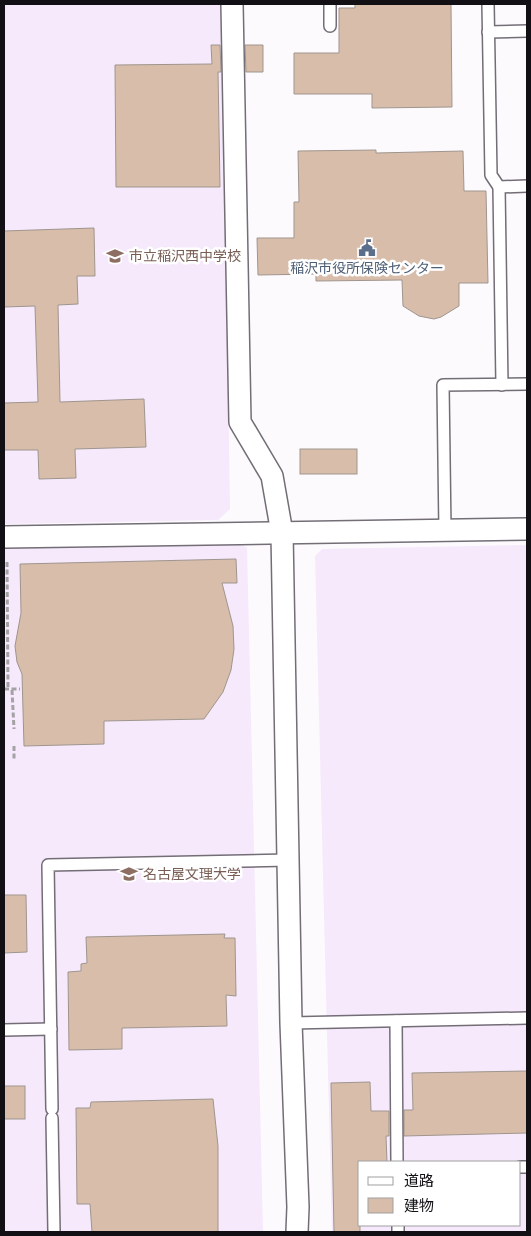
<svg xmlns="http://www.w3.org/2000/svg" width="531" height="1236" font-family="'Nunito Sans','Noto Sans JP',sans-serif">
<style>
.built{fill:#f5e9fb;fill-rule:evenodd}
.building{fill:#d8beaa;stroke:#9f958e}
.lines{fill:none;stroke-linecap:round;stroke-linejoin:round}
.lane-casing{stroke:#736d76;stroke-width:14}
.street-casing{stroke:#736d76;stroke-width:24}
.path{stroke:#a5a2a6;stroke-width:3;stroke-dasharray:5 2.5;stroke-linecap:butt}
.lane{stroke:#fff;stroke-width:11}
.street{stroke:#fff;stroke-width:21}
.labels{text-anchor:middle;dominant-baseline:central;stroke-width:5;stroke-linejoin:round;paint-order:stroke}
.education-label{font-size:14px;fill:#785e54;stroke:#fff;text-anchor:start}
.service-label{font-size:14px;fill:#4e5e75;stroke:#fff}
</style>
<rect width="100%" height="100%" fill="#fdfafe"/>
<g class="built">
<polygon points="4,4 222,4 230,509 218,520 4,524"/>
<polygon points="239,543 247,548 263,1232 4,1232 4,547"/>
<path d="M 527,545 L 527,1232 L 332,1232 L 315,556 L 322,549 ZM 360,1162 L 520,1162 L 520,1225 L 360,1225 Z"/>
</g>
<g class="building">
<polygon points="355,4 451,4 452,107 372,108 372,94 294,94 294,53 339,53 339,8 355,8"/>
<polygon points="211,45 220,45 221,72 218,72 220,187 116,187 115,65 212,64"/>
<polygon points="245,45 263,45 263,72 246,72"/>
<polygon points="376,150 376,153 463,151 464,191 486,191 488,283 459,283 459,306 441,317 434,319 419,316 403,306 402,280 316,281 316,274 258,275 257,238 294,238 294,202 299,202 298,151"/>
<polygon points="94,228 95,276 77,276 78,304 58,305 60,402 144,399 146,447 75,449 76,478 39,479 38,450 4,450 4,403 38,402 35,306 4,307 4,231"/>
<rect x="300" y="449" width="57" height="25"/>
<polygon points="236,559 237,583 222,583 233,626 234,649 231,670 223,692 204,719 104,721 104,744 24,746 22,674 17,662 15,646 21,613 20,564"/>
<polygon points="4,895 26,895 27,952 4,953"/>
<polygon points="225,934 224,938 235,938 236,996 226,995 227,1026 122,1028 122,1049 69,1050 68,972 81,971 81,964 87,963 86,937"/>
<polygon points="527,1071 527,1133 404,1136 404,1110 413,1110 412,1073"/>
<polygon points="370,1082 371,1111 389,1111 389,1136 386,1136 387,1162 360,1162 360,1232 334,1232 331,1083"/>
<rect x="4" y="1086" width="21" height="33"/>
<polygon points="213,1099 218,1146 218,1232 92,1232 90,1204 77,1204 76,1108 90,1108 91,1102"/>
</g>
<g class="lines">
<g class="lane-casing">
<g id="lane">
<polyline points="330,4 330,26"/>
<polyline points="488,4 491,175 499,187 502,385"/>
<polyline points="488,32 527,31"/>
<polyline points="499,187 527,186"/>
<polyline points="445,531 443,385 527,384"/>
<polyline points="396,1021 397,1162"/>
<polyline points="291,1023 527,1018"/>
<polyline points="4,1030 51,1029"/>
<polyline points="52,1109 48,865 288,860"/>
<polyline points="52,1118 54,1232"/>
<polyline points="520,1167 527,1167"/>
<polyline points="398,1225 398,1232"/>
</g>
</g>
<g class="street-casing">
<g id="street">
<polyline points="232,4 240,422 272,476 282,533 291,1023 298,1207 297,1232"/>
<polyline points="4,537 527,529"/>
</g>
</g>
<g class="path">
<polyline points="7,562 8,689"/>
<polyline points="4,689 20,689"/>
<polyline points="12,690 14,729"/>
<polyline points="14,746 14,759"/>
</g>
<use href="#lane" class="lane"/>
<use href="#street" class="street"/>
</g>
<defs>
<g id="civic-bare" transform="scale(1.35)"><path d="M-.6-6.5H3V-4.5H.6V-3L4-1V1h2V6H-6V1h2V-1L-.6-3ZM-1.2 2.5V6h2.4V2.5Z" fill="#5c6f8a" stroke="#fff" stroke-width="2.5" paint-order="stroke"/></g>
<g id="school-bare" transform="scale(1.35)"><path d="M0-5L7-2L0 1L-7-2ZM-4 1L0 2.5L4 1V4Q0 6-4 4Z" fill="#8d6e63" stroke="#fff" stroke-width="2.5" paint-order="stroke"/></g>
<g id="university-bare" transform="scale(1.35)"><path d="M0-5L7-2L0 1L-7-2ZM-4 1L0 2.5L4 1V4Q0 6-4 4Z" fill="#8d6e63" stroke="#fff" stroke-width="2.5" paint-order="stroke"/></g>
</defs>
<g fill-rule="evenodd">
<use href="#civic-bare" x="367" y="248"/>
<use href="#school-bare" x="115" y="256"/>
<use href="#university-bare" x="129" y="874"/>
</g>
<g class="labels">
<g class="education-label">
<text x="129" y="256">市立稲沢西中学校</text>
<text x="143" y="874">名古屋文理大学</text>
</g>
<g class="service-label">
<text x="367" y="268">稲沢市役所保険センター</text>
</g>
</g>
<rect width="531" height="1236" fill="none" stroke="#121014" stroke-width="10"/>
<rect x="358" y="1161" width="162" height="65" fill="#ffffff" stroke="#a09fa1"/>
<rect x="368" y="1177" width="25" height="8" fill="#ffffff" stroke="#a09fa1"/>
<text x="404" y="1186" font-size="15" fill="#121014">道路</text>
<rect x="368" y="1198" width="25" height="15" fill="#d8beaa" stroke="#a09fa1"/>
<text x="404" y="1211" font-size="15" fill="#121014">建物</text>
</svg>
